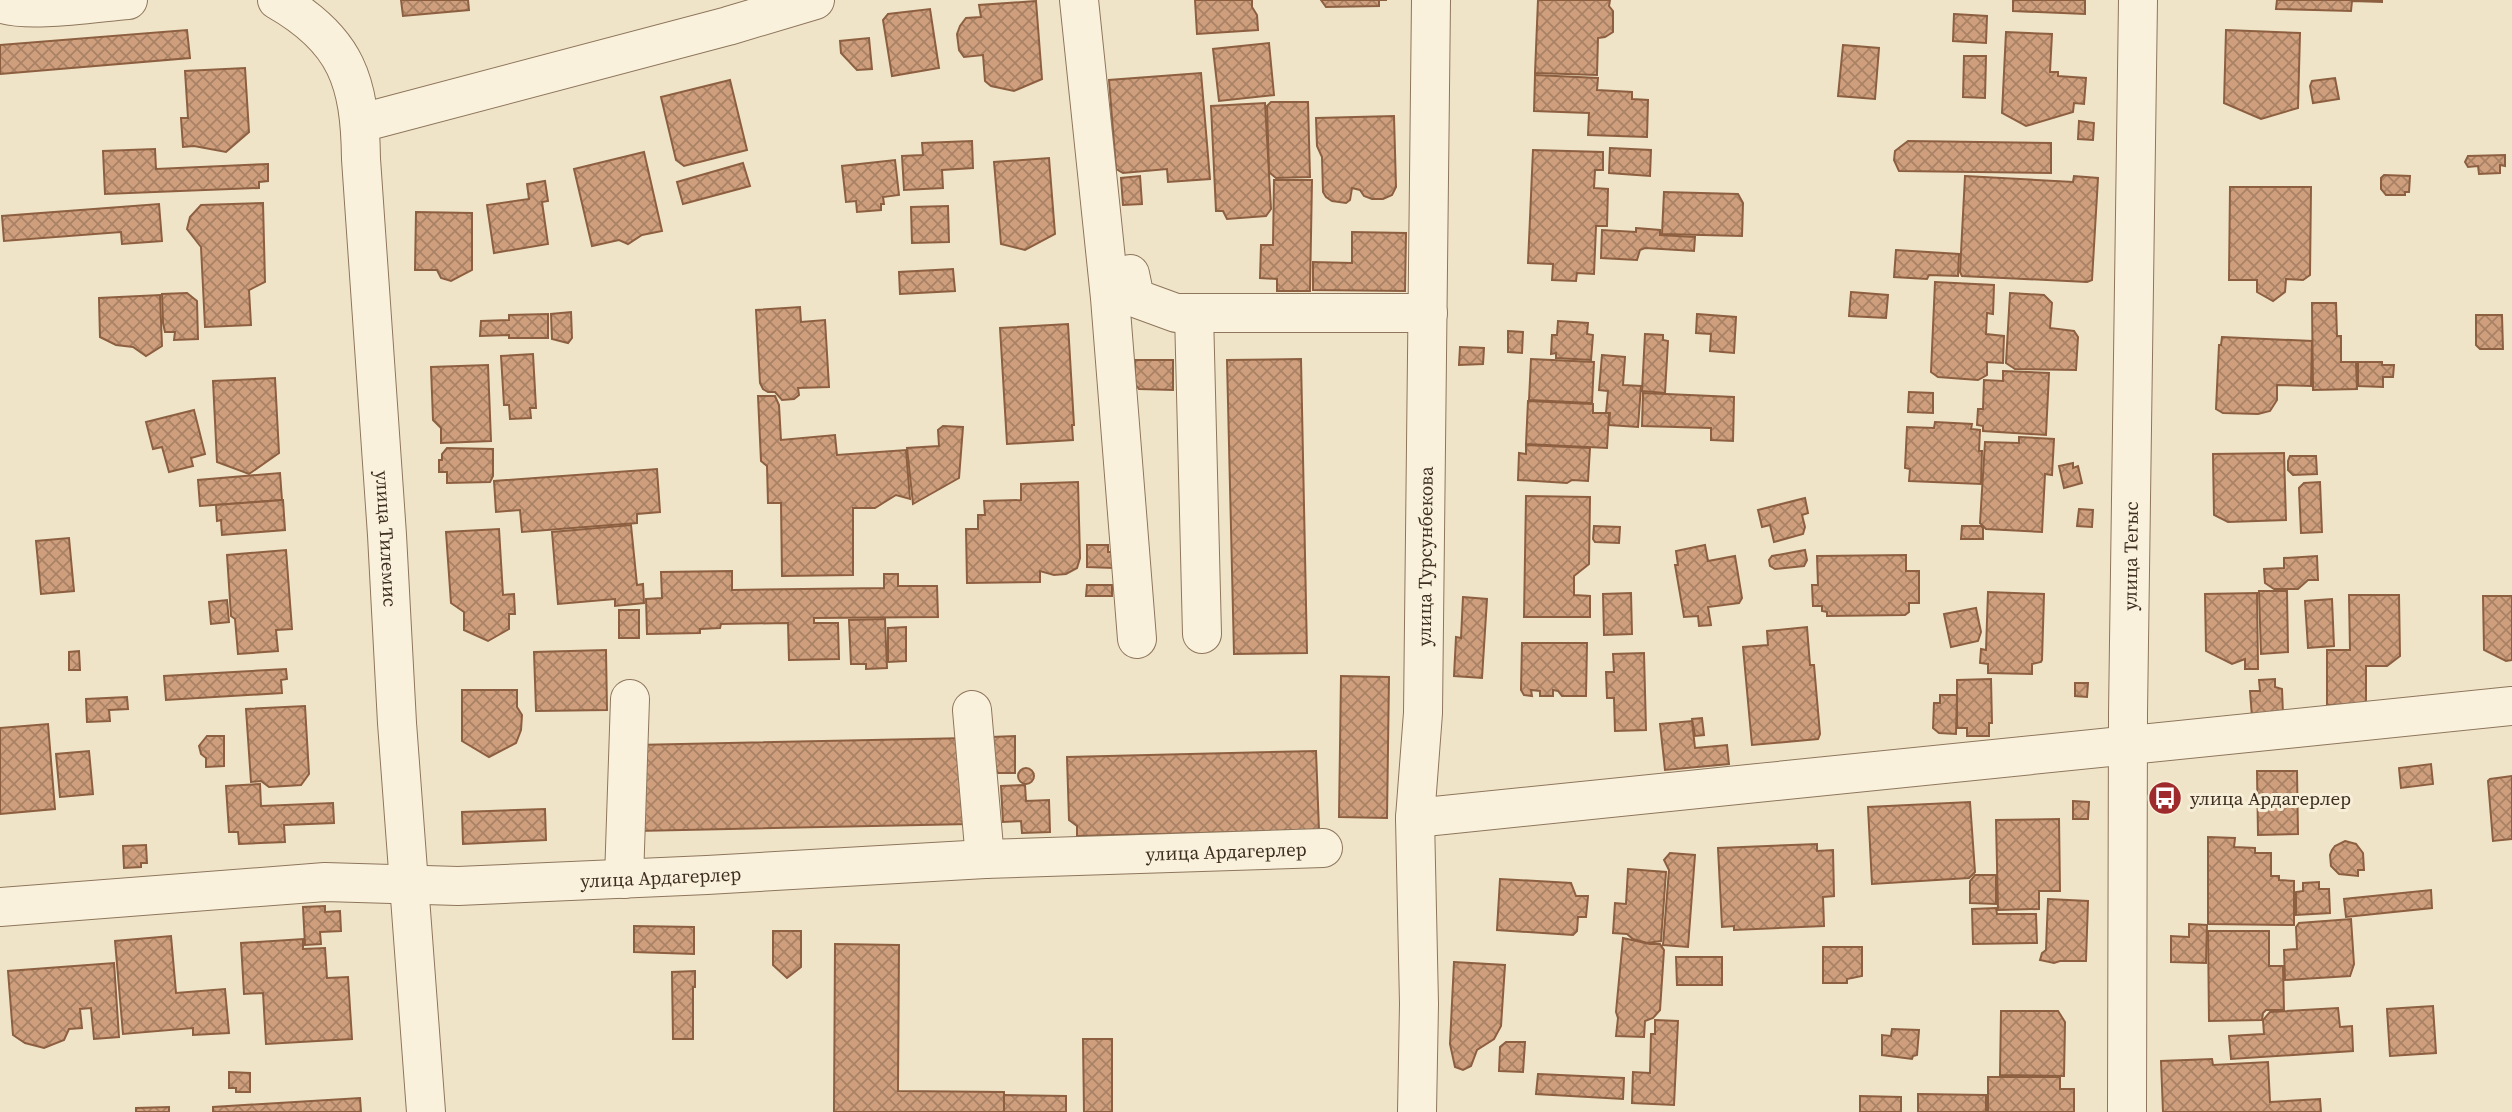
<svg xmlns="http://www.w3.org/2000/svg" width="2512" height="1112" font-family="'Source Serif 4',serif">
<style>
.building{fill:url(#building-cross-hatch);stroke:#8d5f41;stroke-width:2}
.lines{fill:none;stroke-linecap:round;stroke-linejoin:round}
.minor-casing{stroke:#8d765c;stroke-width:40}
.minor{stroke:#faf1dc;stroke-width:38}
.labels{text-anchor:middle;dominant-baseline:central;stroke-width:6;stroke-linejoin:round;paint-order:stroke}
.street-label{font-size:19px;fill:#3d2e20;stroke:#f7eed8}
.poi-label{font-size:19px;fill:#3d2e20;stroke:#f7eed8;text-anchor:start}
</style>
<defs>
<pattern id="building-cross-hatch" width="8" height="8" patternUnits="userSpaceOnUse" patternTransform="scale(1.75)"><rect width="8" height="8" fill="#cf9f7d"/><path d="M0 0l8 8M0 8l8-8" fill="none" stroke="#a98266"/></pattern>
</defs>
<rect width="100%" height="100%" fill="#f0e4c8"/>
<g class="building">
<polygon points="401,0 468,0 469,10 403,16"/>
<polygon points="1195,0 1252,0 1252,7 1257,15 1258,30 1197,34"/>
<polygon points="1321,0 1387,0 1379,0 1379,6 1326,7"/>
<polygon points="1538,0 1610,0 1609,6 1613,11 1613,32 1605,37 1598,38 1597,75 1535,73"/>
<polygon points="2013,0 2085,0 2085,14 2013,11"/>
<polygon points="2277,0 2382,0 2382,2 2352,1 2351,11 2276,9"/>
<polygon points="1036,1 1042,79 1014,91 991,86 985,81 983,55 964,57 959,50 957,34 960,26 966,18 981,17 979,5"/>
<polygon points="930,9 939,68 892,76 883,20 888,14"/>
<polygon points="1954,14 1987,16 1986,43 1953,41"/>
<polygon points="187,30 190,58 0,74 0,45"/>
<polygon points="2226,30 2300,33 2298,108 2261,119 2224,103"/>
<polygon points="2006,32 2052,34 2050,72 2058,72 2058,76 2086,78 2084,104 2074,103 2073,112 2026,126 2002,113"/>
<polygon points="869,38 872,69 857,70 841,53 840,41"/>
<polygon points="1269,43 1274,95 1219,101 1213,49"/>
<polygon points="1843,45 1879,48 1875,99 1838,96"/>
<polygon points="1964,56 1986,56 1985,98 1963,97"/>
<polygon points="245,68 249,132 226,152 194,146 183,147 181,118 188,118 185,71"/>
<polygon points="1201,73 1210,179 1168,182 1167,169 1123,173 1116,169 1109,80"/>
<polygon points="1535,75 1598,78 1597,90 1632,92 1632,99 1648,100 1647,137 1588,135 1589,113 1534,111"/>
<polygon points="2335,78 2339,99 2313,103 2310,86 2312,81"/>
<polygon points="730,80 747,150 684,166 676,160 661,97"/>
<polygon points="1271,102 1308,102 1310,177 1276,178 1269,172 1267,106"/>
<polygon points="1265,103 1271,209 1266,216 1227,219 1223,211 1216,211 1211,106"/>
<polygon points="1394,116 1396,187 1392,195 1383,199 1372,199 1364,196 1360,190 1352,188 1350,200 1346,203 1332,201 1326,197 1323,192 1322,157 1317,146 1316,118"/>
<polygon points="2079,121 2094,123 2093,140 2078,139"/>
<polygon points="972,141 973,168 942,170 943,188 904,190 902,156 923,155 922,143"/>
<polygon points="1908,141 2051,143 2051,173 1899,171 1894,160 1895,151"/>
<polygon points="1610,148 1651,150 1650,176 1609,173"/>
<polygon points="155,149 156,169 268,164 268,181 259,182 259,188 105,194 103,151"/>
<polygon points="1533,150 1603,152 1603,170 1595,170 1594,188 1608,189 1607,226 1596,226 1594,274 1577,273 1576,281 1552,280 1553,264 1528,263"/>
<polygon points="644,152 662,231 642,235 628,244 619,240 592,246 574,169"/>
<polygon points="2505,155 2505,166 2500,165 2500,173 2479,174 2478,166 2468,167 2465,162 2468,156"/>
<polygon points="1049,158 1055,234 1025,250 1001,244 994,162"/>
<polygon points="895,160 899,195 883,197 884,204 881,204 881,210 857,212 856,201 846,202 842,166"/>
<polygon points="743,163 750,186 683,204 677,182"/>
<polygon points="2384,175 2410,176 2409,192 2405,192 2405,195 2386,195 2381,189 2381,178"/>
<polygon points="1140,176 1142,204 1123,205 1121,178"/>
<polygon points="1965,176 2073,182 2074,176 2098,178 2092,280 2087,282 1962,276 1960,272"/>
<polygon points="1274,180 1312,180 1310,291 1277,291 1277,279 1260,278 1261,245 1273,245"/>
<polygon points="545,181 548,201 542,202 548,244 494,253 487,205 529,199 527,184"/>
<polygon points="2230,187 2311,187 2310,275 2303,280 2286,279 2285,292 2273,301 2257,292 2257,280 2229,280"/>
<polygon points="1664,192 1738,194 1743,203 1742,236 1662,234"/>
<polygon points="263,203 265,282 249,290 251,325 205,327 201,247 187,229 190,217 201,205"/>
<polygon points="159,204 162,241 122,244 121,232 4,241 2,216"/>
<polygon points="948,206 949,242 912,243 911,207"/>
<polygon points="416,212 472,213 472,270 451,281 441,278 437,270 415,270"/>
<polygon points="1636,228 1660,230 1660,235 1695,237 1694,251 1645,248 1640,250 1637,260 1601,258 1602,230 1636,232"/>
<polygon points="1352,232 1406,233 1405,291 1313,290 1313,262 1352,263"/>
<polygon points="1896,250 1959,254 1958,276 1929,275 1927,279 1894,277"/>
<polygon points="953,269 955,291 900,294 899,272"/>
<polygon points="1935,282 1994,285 1993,314 1987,313 1986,334 2004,336 2003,363 1987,362 1987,375 1978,380 1938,377 1931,372"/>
<polygon points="1851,292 1888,295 1886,318 1849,316"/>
<polygon points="187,293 197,301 198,339 174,340 175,332 165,332 163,323 162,294"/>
<polygon points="2010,293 2044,295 2052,303 2050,328 2074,331 2078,337 2076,370 2015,369 2006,363"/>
<polygon points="160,295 162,346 146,356 133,347 116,345 100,337 99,298"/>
<polygon points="2312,303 2336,303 2337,336 2341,336 2341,362 2356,362 2357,389 2313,390"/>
<polygon points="800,307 801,322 825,320 829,387 798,388 799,395 794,399 782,400 775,392 768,392 763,389 760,383 756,310"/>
<polygon points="571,312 572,338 568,343 552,339 551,314"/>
<polygon points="548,314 548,338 509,338 509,335 480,336 481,321 509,320 509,315"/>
<polygon points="1697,314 1736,317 1734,353 1710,351 1711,334 1696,333"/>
<polygon points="2476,315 2502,315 2503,349 2480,349 2476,345"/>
<polygon points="1558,321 1588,323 1587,334 1593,335 1591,360 1556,358 1556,353 1551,354 1552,335 1557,335"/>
<polygon points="1068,324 1074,425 1072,425 1073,440 1007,444 1000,328"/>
<polygon points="1508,331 1523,332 1522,353 1508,352"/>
<polygon points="1645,334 1663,335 1663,340 1668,341 1665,393 1642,391"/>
<polygon points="2222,337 2312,341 2311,386 2277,385 2277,400 2270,411 2258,414 2223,413 2216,409 2219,345 2221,345"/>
<polygon points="1460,347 1484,348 1483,364 1459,365"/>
<polygon points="533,354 536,408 530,408 531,418 510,419 509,405 504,405 501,356"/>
<polygon points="1602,355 1625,357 1623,385 1641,386 1638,427 1609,425 1610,413 1606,413 1608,391 1599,390"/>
<polygon points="1301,359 1307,653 1234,654 1227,360"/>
<polygon points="1531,359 1594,362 1592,403 1529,400"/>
<polygon points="1135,360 1173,360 1173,390 1139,389 1135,384"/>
<polygon points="2358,362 2382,362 2382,365 2394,365 2393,377 2383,377 2383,387 2358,386"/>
<polygon points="488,365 491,441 441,443 441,428 433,420 431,367"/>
<polygon points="2003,371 2049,373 2046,435 1983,431 1983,426 1977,425 1978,409 1983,409 1984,380 2003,381"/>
<polygon points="275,378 279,453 249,474 217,462 213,381"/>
<polygon points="1909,392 1933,393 1933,413 1908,412"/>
<polygon points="1643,393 1734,397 1733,441 1711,440 1711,428 1642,426"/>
<polygon points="758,396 775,396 779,405 781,440 835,435 837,455 906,450 910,499 896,495 875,508 853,508 853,575 782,576 781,503 768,503 767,466 761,461"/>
<polygon points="1528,401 1593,404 1593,413 1609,413 1607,448 1526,444"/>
<polygon points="194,410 205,454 191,458 193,466 169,472 162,447 153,449 146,422"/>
<polygon points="1935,422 1972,424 1971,429 1980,430 1979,451 1982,451 1981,484 1909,481 1910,469 1905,468 1907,427 1934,428"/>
<polygon points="943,426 963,427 959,478 913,504 907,448 939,446 938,430"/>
<polygon points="2019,437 2054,439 2052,475 2045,474 2042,532 1986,529 1980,523 1985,442 2019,443"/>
<polygon points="1526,445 1590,448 1588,481 1572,480 1567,483 1518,480 1519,453 1526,454"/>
<polygon points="447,448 493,449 493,476 490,482 447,483 447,472 439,472 439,460 442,460 442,454"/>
<polygon points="2284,453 2286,520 2228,522 2214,515 2213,454"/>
<polygon points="2290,456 2316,456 2317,474 2293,475 2288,470 2288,461"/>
<polygon points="2073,463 2073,468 2078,466 2082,483 2064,488 2059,466"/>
<polygon points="657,469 660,512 637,514 637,523 522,532 520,510 496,512 494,481"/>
<polygon points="280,473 282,500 200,506 198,480"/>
<polygon points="1078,482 1080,558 1077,568 1066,574 1054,575 1040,571 1040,582 967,583 966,529 978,529 978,515 985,515 984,501 1021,500 1021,484"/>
<polygon points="2320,482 2322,532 2301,533 2299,488 2304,483"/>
<polygon points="1526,496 1590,497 1589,564 1574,576 1574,595 1590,596 1590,617 1524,617"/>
<polygon points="1805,498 1808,513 1802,515 1805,527 1803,534 1774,542 1770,525 1762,527 1758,510"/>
<polygon points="283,500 285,530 222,535 221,520 217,521 216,505"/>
<polygon points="2079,509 2093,510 2092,527 2077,526"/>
<polygon points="631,525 637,585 643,584 644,603 615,606 615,599 558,604 552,532"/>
<polygon points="1594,526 1620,527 1619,543 1595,542 1593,539"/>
<polygon points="1962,526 1981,526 1983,528 1983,539 1961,539"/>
<polygon points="499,529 503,595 514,594 515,614 509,614 509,629 488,641 464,630 464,612 451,603 446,532"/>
<polygon points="69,538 74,591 41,594 36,541"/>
<polygon points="1087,545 1108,545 1108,552 1113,552 1113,568 1087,567"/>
<polygon points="1705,545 1708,561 1735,556 1742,598 1739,603 1708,607 1711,625 1699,626 1698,616 1684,617 1675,565 1678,565 1676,551"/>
<polygon points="286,550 292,629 276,630 278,651 238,654 235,619 231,616 227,555"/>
<polygon points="1805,550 1807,560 1804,566 1775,569 1770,566 1769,560 1772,556"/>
<polygon points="1906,555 1906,571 1919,571 1919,603 1909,603 1909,612 1905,615 1827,616 1827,612 1822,611 1822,606 1813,606 1812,585 1818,585 1817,556"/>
<polygon points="2317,556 2318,580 2308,580 2298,589 2274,589 2265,583 2264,569 2284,568 2284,558"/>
<polygon points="732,571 732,590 884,588 884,574 898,574 898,586 937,586 938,617 814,618 814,623 838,623 839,659 789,660 788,623 721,624 720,628 700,629 700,633 647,634 646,599 662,598 661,572"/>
<polygon points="1087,585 1112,585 1112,596 1086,596"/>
<polygon points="2259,591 2287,591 2288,652 2261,654"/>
<polygon points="1988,592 2044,594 2042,660 2041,662 2032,664 2032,674 1988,673 1988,664 1980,663 1981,649 1986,650"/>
<polygon points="1631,593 1632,634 1604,635 1603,594"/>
<polygon points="2257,593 2258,669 2245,669 2245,659 2232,664 2206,651 2205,594"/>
<polygon points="2349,595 2399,595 2400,656 2387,666 2366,666 2366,704 2327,705 2327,650 2350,650"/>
<polygon points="2483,596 2512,596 2512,660 2506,661 2484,650"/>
<polygon points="1463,597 1487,599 1482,678 1454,676 1456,637 1461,638"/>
<polygon points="2332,599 2334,646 2308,648 2305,601"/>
<polygon points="227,600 229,622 211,624 209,602"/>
<polygon points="1976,608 1981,632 1978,641 1951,647 1944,614"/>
<rect x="619" y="610" width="20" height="28"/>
<polygon points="885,619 887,668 866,669 866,664 851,664 849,620"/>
<polygon points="906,627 906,661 888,662 888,628"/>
<polygon points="1807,627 1810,665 1814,665 1820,734 1818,739 1752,745 1743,647 1768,645 1767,631"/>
<polygon points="1522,643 1587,643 1586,696 1562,696 1558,691 1553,690 1553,696 1540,696 1540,691 1531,690 1532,696 1524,695 1521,690"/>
<polygon points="606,650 607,710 536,711 534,652"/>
<polygon points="79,651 80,670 69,670 69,652"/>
<polygon points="1644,653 1646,730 1615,731 1614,698 1607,698 1606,672 1614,672 1613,654"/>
<polygon points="286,669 287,679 281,680 282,693 166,700 164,676"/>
<polygon points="1341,676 1389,677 1387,818 1339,817"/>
<polygon points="1991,679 1992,723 1989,723 1989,736 1967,736 1967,728 1957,728 1957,680"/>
<polygon points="2275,679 2275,687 2282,689 2283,714 2252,717 2250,691 2260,691 2259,680"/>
<polygon points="2075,683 2088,683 2087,697 2075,696"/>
<polygon points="462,690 517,690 517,707 522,715 521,730 516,743 489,757 462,741"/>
<polygon points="1940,695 1957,695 1956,734 1939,733 1933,728 1934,703 1940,703"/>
<polygon points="127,697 128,709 109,710 110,721 87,722 86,699"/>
<polygon points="305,706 309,774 301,785 269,787 261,781 251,782 246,709"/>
<polygon points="1702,718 1704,735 1695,736 1692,719"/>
<polygon points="1692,721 1695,748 1727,745 1729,764 1665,770 1660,724"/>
<polygon points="48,724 55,809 0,814 0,728"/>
<polygon points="207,736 224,736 224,766 206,767 206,758 201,754 199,746"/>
<polygon points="1015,736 1015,773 998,773 992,761 991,737"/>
<polygon points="968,738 970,824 637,831 635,745"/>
<polygon points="89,751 93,794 60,797 56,754"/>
<polygon points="1316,751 1319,830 1077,836 1077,826 1069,820 1067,757"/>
<polygon points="2431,764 2433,784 2401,788 2399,768"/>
<circle cx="1026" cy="776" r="8"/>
<polygon points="2257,771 2297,771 2298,834 2258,835"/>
<polygon points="2512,776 2512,839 2493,841 2488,781 2490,779"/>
<polygon points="260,784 261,806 333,803 334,823 284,825 285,842 239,844 238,832 229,832 226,786"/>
<polygon points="1025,785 1026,801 1049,800 1050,832 1022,833 1021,821 1003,822 1001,786"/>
<polygon points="2073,801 2089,802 2088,819 2073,819"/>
<polygon points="1970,802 1975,872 1969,878 1872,884 1868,807"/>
<polygon points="545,809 546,840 463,844 462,812"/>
<polygon points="2059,819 2060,891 2039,891 2039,909 1998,910 1996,820"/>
<polygon points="2208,837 2235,838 2234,847 2255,848 2255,853 2271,853 2271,876 2279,876 2279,880 2294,881 2294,925 2208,924"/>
<polygon points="2345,841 2356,844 2363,853 2364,870 2358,870 2358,876 2339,874 2331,866 2330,855 2332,850 2335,846"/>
<polygon points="1817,844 1817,851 1833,850 1834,896 1823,897 1824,926 1734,930 1734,926 1722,927 1718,848"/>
<polygon points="146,845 147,863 141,863 141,867 124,868 123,846"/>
<polygon points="1670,853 1695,855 1688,947 1663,945 1669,870 1664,860"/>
<polygon points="1628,869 1666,872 1661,941 1647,943 1633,939 1627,934 1613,933 1615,903 1626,904"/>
<polygon points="1975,875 1996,875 1996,904 1970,903 1970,881"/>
<polygon points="1500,879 1571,883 1576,896 1588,896 1586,917 1578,917 1577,931 1573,935 1497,930"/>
<polygon points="2319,882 2319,889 2329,889 2330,913 2296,915 2296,892 2303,891 2303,883"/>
<polygon points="2431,890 2432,908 2346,917 2344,899"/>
<polygon points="2048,899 2088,901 2086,961 2060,961 2054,963 2040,960 2042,953 2046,950"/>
<polygon points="325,906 325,912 340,911 341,931 320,932 321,944 305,945 303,907"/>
<polygon points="1996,908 1997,914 2036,914 2037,943 1973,944 1972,909"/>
<polygon points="2351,919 2354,964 2350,976 2285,980 2284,950 2297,949 2296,927 2299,923"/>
<polygon points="2189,924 2207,925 2206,963 2171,962 2171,936 2189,937"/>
<polygon points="634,926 694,927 694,954 634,952"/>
<polygon points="773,931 801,931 801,967 787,978 773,965"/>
<polygon points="2208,931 2269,931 2269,966 2283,966 2284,1010 2266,1010 2263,1013 2262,1020 2209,1021"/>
<polygon points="171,936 176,993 225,989 229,1033 193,1035 193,1028 123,1034 115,941"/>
<polygon points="1623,938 1650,944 1660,944 1664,950 1660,1010 1653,1018 1645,1021 1644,1037 1616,1036 1618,1018 1616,1012"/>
<polygon points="303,939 303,949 325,948 327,978 348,977 352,1039 266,1044 263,993 244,994 241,943"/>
<polygon points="835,944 899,945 898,1091 1004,1092 1004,1112 834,1112"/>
<polygon points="1823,947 1862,947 1862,976 1847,979 1847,983 1823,983"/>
<polygon points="1676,957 1722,957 1722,985 1677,985"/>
<polygon points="1454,962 1505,965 1501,1026 1494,1039 1477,1050 1471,1066 1463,1070 1455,1067 1450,1044"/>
<polygon points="114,963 119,1037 94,1039 91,1008 80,1009 82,1028 69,1029 64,1040 44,1048 25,1043 13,1035 8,971"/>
<polygon points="695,971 695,987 693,987 693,1039 673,1039 672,972"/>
<polygon points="2433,1006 2436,1053 2390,1056 2387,1009"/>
<polygon points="2338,1008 2340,1027 2352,1026 2353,1051 2231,1059 2229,1036 2264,1034 2263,1020 2270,1012"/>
<polygon points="2001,1011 2058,1011 2065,1022 2064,1076 2000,1075"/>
<polygon points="1655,1020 1678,1021 1674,1105 1632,1103 1633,1072 1650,1073 1651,1034 1655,1034"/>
<polygon points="1892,1029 1919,1030 1917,1055 1913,1056 1912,1059 1882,1055 1882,1035 1891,1036"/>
<polygon points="1083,1039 1112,1039 1112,1112 1084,1112"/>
<polygon points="1506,1042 1525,1042 1523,1072 1499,1071 1500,1047"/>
<polygon points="2212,1059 2213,1065 2268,1062 2270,1102 2320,1099 2321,1112 2163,1112 2161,1061"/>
<polygon points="229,1072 250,1073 250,1092 236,1092 236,1088 229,1088"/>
<polygon points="1538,1074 1624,1078 1623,1099 1536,1094"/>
<polygon points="1988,1077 2060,1077 2060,1089 2074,1089 2074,1112 1988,1112"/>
<polygon points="1918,1094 1986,1095 1986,1112 1918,1112"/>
<polygon points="1004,1095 1066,1096 1066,1112 1004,1112"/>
<polygon points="1860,1096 1901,1097 1901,1112 1860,1112"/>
<polygon points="360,1098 361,1112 213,1112 213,1107"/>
<polygon points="169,1107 169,1112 136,1112 136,1108"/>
</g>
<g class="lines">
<g class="minor-casing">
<g id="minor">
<path id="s1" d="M 277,0 C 347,40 360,82 361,159 L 387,535 L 397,723 L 426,1112"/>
<polyline points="1079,0 1110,298 1137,639"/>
<path d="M 0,3 C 24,14 100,2 128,0"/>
<polyline points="361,123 728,26 815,0"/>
<polyline points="1130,274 1135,298 1176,313 1428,313"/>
<polyline points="1194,313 1202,634"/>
<polyline points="972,710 985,859"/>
<polyline points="1415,818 2512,706"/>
<polyline points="624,879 630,699"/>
<path id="s2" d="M 0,907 L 325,882 L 458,886 L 707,875 L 985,859 L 1323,848"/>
<path id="s3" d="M 1417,1112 L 1419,1004 L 1415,818 L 1423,713 L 1431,0"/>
<path id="s4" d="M 2127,1112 L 2128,714 L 2138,0"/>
</g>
</g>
<use href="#minor" class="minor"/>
</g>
<defs>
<g id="bus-disc" transform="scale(1.75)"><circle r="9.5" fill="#9e2a2b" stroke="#f7eed8"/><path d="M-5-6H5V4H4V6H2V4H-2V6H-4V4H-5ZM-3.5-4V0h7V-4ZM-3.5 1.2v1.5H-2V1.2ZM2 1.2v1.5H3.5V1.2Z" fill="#fff"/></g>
</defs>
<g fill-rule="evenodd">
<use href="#bus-disc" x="2165" y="798"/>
</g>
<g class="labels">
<g class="street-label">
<text stroke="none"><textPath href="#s1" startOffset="572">улица Тилемис</textPath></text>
<text stroke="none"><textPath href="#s3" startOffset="556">улица Турсунбекова</textPath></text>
<text stroke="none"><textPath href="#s4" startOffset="556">улица Тегыс</textPath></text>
<text stroke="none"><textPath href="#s2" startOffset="1228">улица Ардагерлер</textPath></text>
<text stroke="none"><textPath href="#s2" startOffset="662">улица Ардагерлер</textPath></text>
</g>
<g class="poi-label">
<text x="2190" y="798">улица Ардагерлер</text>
</g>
</g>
</svg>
